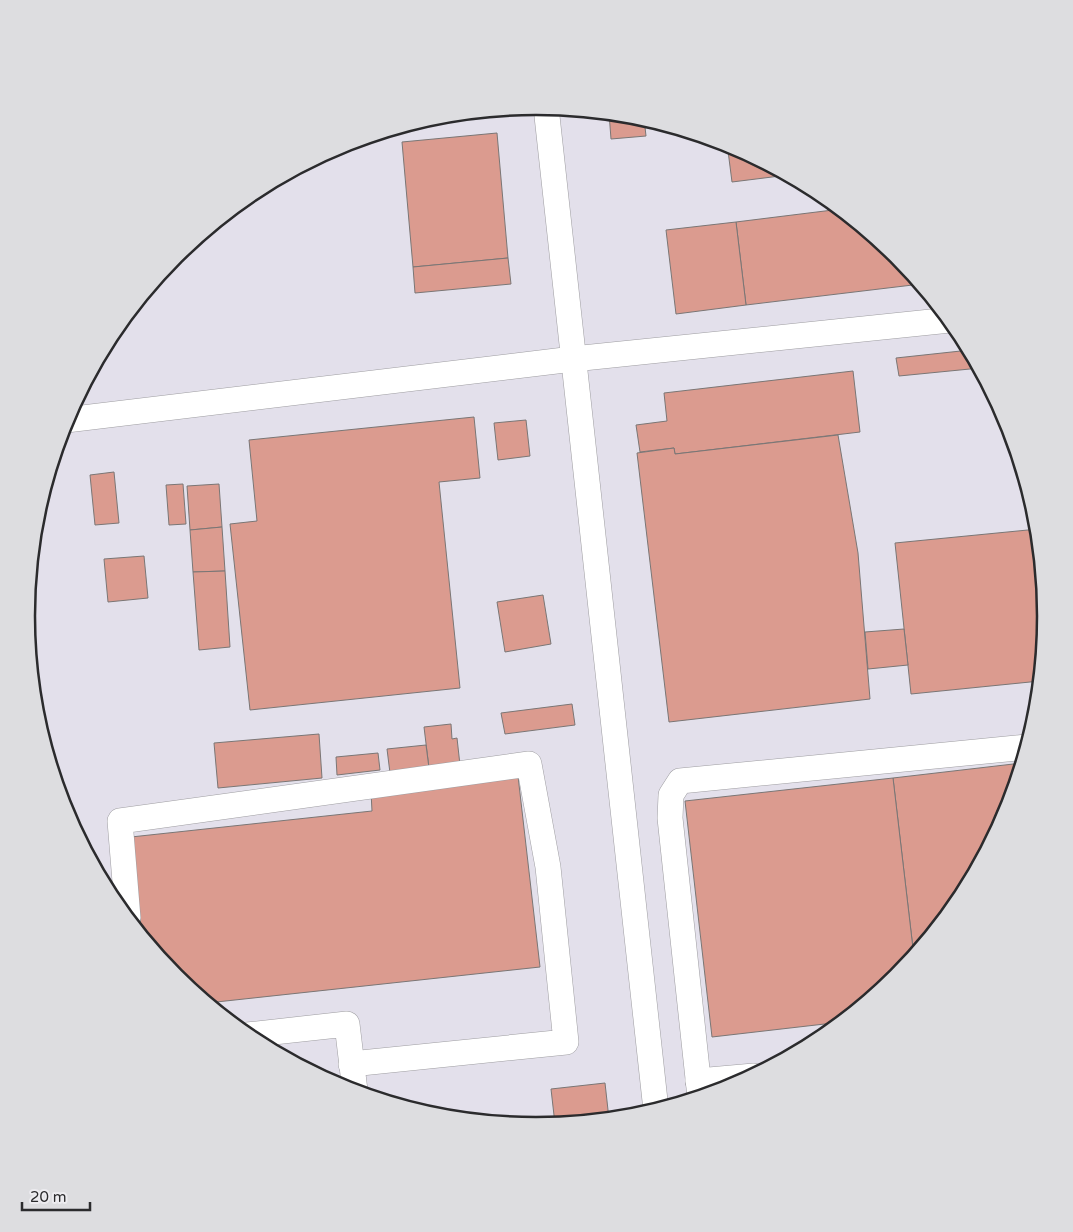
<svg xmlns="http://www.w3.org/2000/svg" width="1073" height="1232" font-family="'Varela Round',sans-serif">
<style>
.built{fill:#e3e0eb}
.building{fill:#db9b8f;stroke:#7a7675}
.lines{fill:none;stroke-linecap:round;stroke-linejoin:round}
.minor-casing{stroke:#9e9da1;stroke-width:26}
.minor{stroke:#fff;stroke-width:25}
.rim{fill:none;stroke:#2b2b2d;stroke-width:2.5}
</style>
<rect width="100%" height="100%" fill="#edecf0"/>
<circle class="built" cx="537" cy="616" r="509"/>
<g class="building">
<polygon points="609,113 644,118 646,136 611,139"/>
<polygon points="497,133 508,258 413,267 402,142"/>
<polygon points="727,143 732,145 788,175 732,182"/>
<polygon points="841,209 898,255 921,284 746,305 736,222"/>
<polygon points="736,222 746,305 676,314 666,230"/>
<polygon points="508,258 511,284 415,293 413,267"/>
<polygon points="970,350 980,368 899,376 896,358"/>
<polygon points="853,371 860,432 675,454 674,448 640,452 636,425 667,421 664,393"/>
<polygon points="474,417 480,478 439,482 460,688 250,710 230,524 257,521 249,440"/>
<polygon points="526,420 530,456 498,460 494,423"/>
<polygon points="838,435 858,553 870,699 669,722 637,453 674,448 675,454"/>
<polygon points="114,472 119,523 95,525 90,475"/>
<polygon points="183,484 186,524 169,525 166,485"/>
<polygon points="219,484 222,527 190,530 187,486"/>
<polygon points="222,527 225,571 193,572 190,530"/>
<polygon points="1038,529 1047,616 1040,681 911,694 895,543"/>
<polygon points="144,556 148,598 108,602 104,559"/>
<polygon points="225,571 230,647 199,650 193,572"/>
<polygon points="543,595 551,644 505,652 497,602"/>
<polygon points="904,629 908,665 868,669 865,632"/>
<polygon points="572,704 575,725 505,734 501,713"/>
<polygon points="451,724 452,739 457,738 460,765 429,768 424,727"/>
<polygon points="319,734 322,778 218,788 214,743"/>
<polygon points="426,745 429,768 390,773 387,749"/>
<polygon points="378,753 380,770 337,775 336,757"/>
<polygon points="1022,763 1008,812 961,900 914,957 893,778"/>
<polygon points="518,776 540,967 207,1003 175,977 142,936 131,837 372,811 371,792"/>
<polygon points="893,778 914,957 897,977 842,1022 712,1037 685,801"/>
<polygon points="274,1042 275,1052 260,1044"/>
<polygon points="605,1083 609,1119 555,1124 551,1089"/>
</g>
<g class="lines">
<g class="minor-casing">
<g id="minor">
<polyline points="546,107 656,1110"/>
<polyline points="66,420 573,359 950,320"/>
<polyline points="128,918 120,821 529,764 548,867 566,1042 351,1064"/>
<polyline points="247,1035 347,1024 355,1091"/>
<polyline points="698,1081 754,1076"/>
<polyline points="700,1097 670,818 671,795 680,781 1027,747"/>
</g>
</g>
<use href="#minor" class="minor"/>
</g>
<path d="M0 0H1073V1232H0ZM35 616a501 501 0 1 1 1002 0a501 501 0 1 1-1002 0Z" fill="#dddde0" fill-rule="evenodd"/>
<path class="rim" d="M35 616a501 501 0 1 1 1002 0a501 501 0 1 1-1002 0Z"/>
<path d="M22 1202v8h68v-8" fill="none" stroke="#2b2b2d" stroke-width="2.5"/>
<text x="30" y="1202" font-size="15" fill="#2b2b2d" stroke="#edecf0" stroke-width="4" paint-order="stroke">20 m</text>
</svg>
